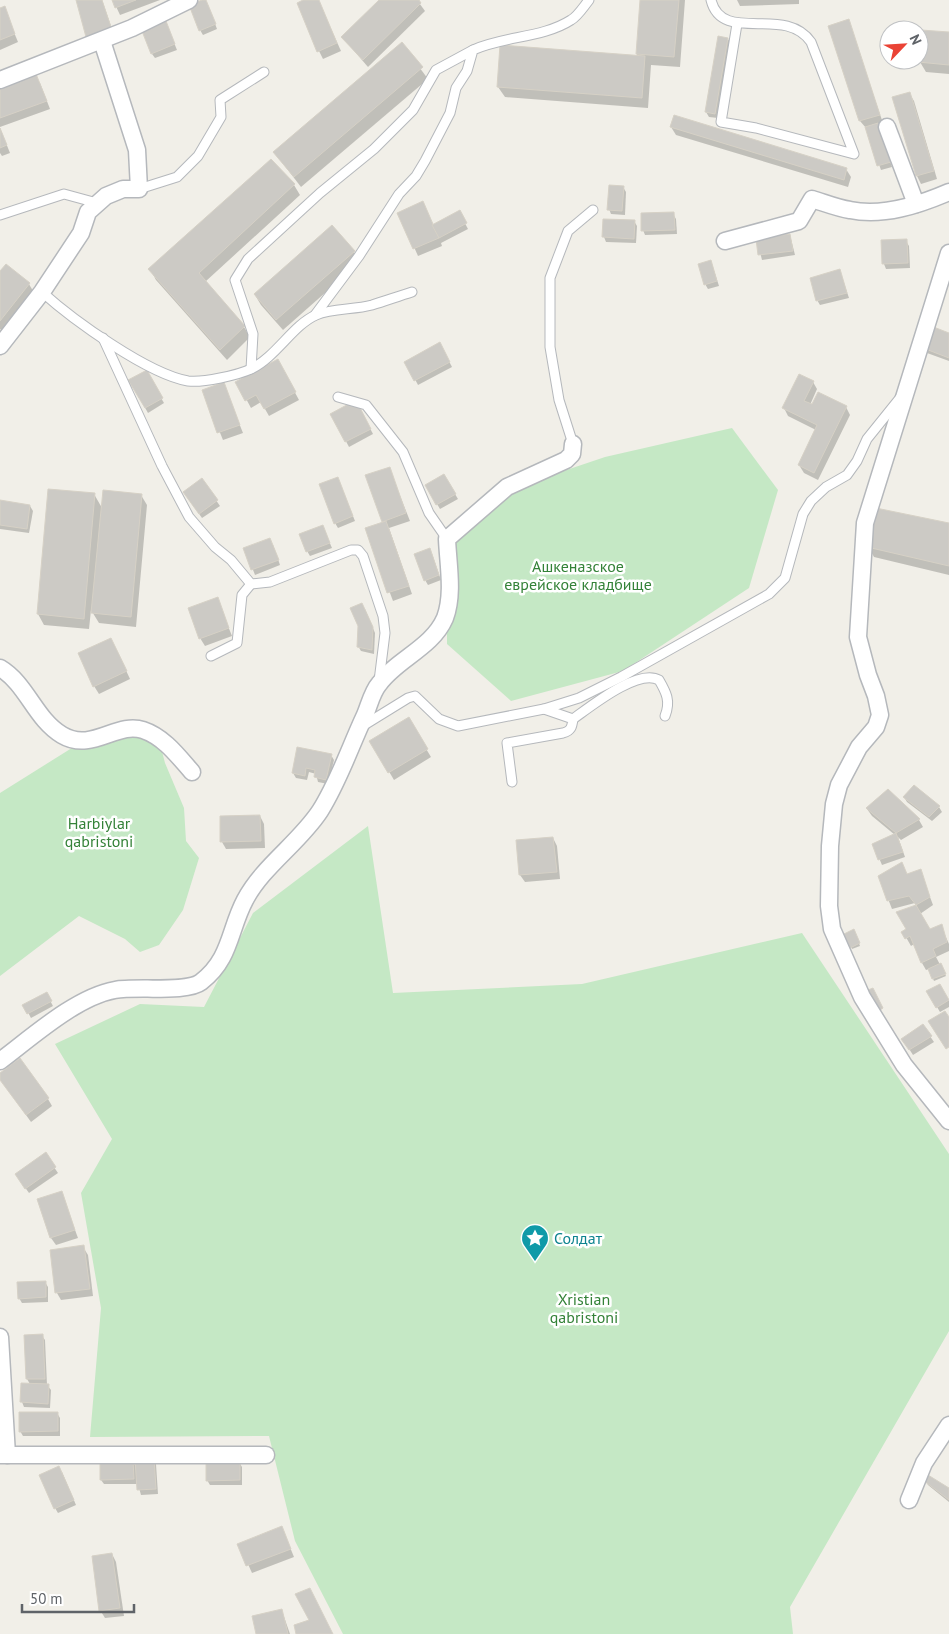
<svg xmlns="http://www.w3.org/2000/svg" width="949" height="1634" font-family="'PT Sans',sans-serif">
<style>
.green{fill:#c5e8c5}
.shadow{fill:#0003}
.building{fill:#cccac5;stroke:#d6d1c6}
.lines{fill:none;stroke-linecap:round;stroke-linejoin:round}
.service-casing{stroke:#b5b8bc;stroke-width:11}
.minor-casing{stroke:#b5b8bc;stroke-width:19}
.service{stroke:#fff;stroke-width:9}
.minor{stroke:#fff;stroke-width:16}
.labels{text-anchor:middle;dominant-baseline:central;stroke-width:5;stroke-linejoin:round;paint-order:stroke}
.park-label{font-size:16px;fill:#348238;stroke:#fff}
.culture-label{font-size:16px;fill:#0d838f;stroke:#fff;text-anchor:start}
</style>
<rect width="100%" height="100%" fill="#f1efe8"/>
<g class="green">
<polygon points="732,428 778,490 749,588 623,671 511,701 447,644 447,541 501,492 605,457"/>
<polygon points="91,736 158,736 165,763 184,808 186,841 199,858 183,910 159,945 140,952 125,939 79,916 0,976 0,793"/>
<polygon points="368,826 393,993 582,984 802,933 949,1154 949,1331 790,1607 793,1634 343,1634 295,1541 269,1436 90,1437 101,1308 81,1193 112,1139 55,1044 140,1004 204,1007 253,913"/>
</g>
<g class="shadow">
<polygon points="77,0 102,0 113,32 90,41"/>
<polygon points="113,0 160,0 120,15"/>
<polygon points="306,0 318,0 341,51 323,59 319,51"/>
<polygon points="380,0 417,0 425,11 368,67 342,37"/>
<polygon points="641,0 685,0 680,67 651,65 648,108 505,97 498,87 637,56"/>
<polygon points="737,0 799,0 799,4 740,6"/>
<polygon points="208,5 217,29 203,35 200,30"/>
<polygon points="4,8 18,42 0,50 0,9"/>
<polygon points="848,21 883,123 878,125 892,167 881,170 866,128 860,121 830,26"/>
<polygon points="168,28 177,50 155,58 152,54"/>
<polygon points="949,33 949,74 926,72 920,62"/>
<polygon points="728,39 731,44 718,118 709,117 706,112"/>
<polygon points="402,44 428,79 301,187 274,152"/>
<polygon points="40,83 50,109 0,127 0,89"/>
<polygon points="909,93 914,101 937,179 921,184 917,176 893,98"/>
<polygon points="671,127 846,169 851,177 848,187 676,135"/>
<polygon points="0,128 10,153 2,156 0,153"/>
<polygon points="294,185 300,195 205,282 244,327 250,337 227,360 156,280 150,269"/>
<polygon points="623,187 626,192 625,215 611,214 609,209"/>
<polygon points="459,212 468,229 441,243 442,246 418,256 399,213 433,225"/>
<polygon points="673,214 676,219 677,234 645,235 643,230"/>
<polygon points="634,221 637,226 636,243 606,242 604,237"/>
<polygon points="790,235 795,255 762,260 757,240"/>
<polygon points="906,241 909,246 910,268 886,269 884,264 883,242"/>
<polygon points="354,252 360,262 283,330 261,305 255,295"/>
<polygon points="711,261 719,286 708,289 705,284"/>
<polygon points="840,271 849,298 820,305 817,300"/>
<polygon points="0,273 29,284 33,291 3,331 0,329"/>
<polygon points="949,334 949,361 927,353 924,348"/>
<polygon points="440,344 452,367 418,385 406,362"/>
<polygon points="278,361 299,400 269,416 261,402 251,408 237,382"/>
<polygon points="146,372 164,403 148,413 130,381"/>
<polygon points="813,382 817,389 810,405 846,407 850,415 818,480 804,473 799,465 816,430 788,416 784,408"/>
<polygon points="223,383 243,433 223,440 203,391"/>
<polygon points="356,402 373,434 349,447 332,415"/>
<polygon points="389,468 410,521 389,528 412,594 393,601 366,529 383,523 367,476"/>
<polygon points="444,476 458,499 440,509 426,486"/>
<polygon points="338,479 355,521 338,528 335,523"/>
<polygon points="202,480 220,506 202,518 187,497"/>
<polygon points="94,494 102,508 141,495 147,505 136,627 99,623 91,610 89,629 44,625 38,614"/>
<polygon points="0,501 30,506 33,511 29,533 0,529"/>
<polygon points="949,524 949,575 874,557 868,546"/>
<polygon points="323,527 332,548 310,556 307,551"/>
<polygon points="273,545 280,565 255,575 245,549"/>
<polygon points="432,554 441,580 428,585 425,580"/>
<polygon points="217,599 232,636 205,646 200,638"/>
<polygon points="365,609 375,633 374,654 361,651 358,646"/>
<polygon points="115,647 130,679 99,694 94,686"/>
<polygon points="408,719 431,757 394,780 371,741"/>
<polygon points="331,755 334,760 328,784 318,782 316,774 309,772 307,780 296,778 293,773"/>
<polygon points="914,787 939,807 942,812 932,821 907,802 904,797"/>
<polygon points="888,791 919,820 923,827 901,840 898,837 905,857 882,865 873,844 895,835 872,816 867,809"/>
<polygon points="260,816 264,824 265,848 226,849 222,842"/>
<polygon points="553,838 557,846 560,879 525,882 520,875"/>
<polygon points="920,870 933,905 920,914 929,931 941,926 949,944 949,951 936,957 946,976 934,981 929,969 926,970 922,963 914,944 911,946 903,932 907,929 898,913 917,906 915,903 892,909 879,876 907,875"/>
<polygon points="855,933 860,946 852,949 845,934"/>
<polygon points="939,986 949,1001 949,1007 940,1012 928,992"/>
<polygon points="46,993 53,1006 31,1018 24,1005"/>
<polygon points="923,1026 934,1042 913,1055 906,1044"/>
<polygon points="0,1074 48,1099 52,1106 31,1122 3,1083"/>
<polygon points="45,1154 58,1173 29,1193 19,1179"/>
<polygon points="61,1192 78,1238 56,1245 51,1238"/>
<polygon points="83,1247 88,1255 93,1296 61,1300 57,1293"/>
<polygon points="45,1282 48,1287 48,1302 22,1303 19,1298"/>
<polygon points="26,1336 42,1336 45,1340 47,1385 51,1390 50,1408 24,1407 22,1402 30,1384 27,1379"/>
<polygon points="57,1413 60,1418 60,1436 23,1436 20,1431"/>
<polygon points="153,1459 156,1464 158,1494 141,1495 138,1484 104,1484 101,1480 133,1461 137,1469"/>
<polygon points="239,1462 242,1467 242,1485 210,1485 207,1480"/>
<polygon points="62,1472 76,1505 58,1513 55,1508"/>
<polygon points="925,1481 949,1490 949,1502 928,1485"/>
<polygon points="285,1535 294,1557 252,1573 239,1544"/>
<polygon points="112,1554 116,1562 124,1616 105,1618 100,1610"/>
<polygon points="282,1611 290,1634 257,1634"/>
</g>
<g class="building">
<polygon points="76,0 102,0 111,27 86,37"/>
<polygon points="112,0 136,0 115,8"/>
<polygon points="202,0 206,0 216,24 199,31 189,5"/>
<polygon points="303,0 319,0 337,43 317,52 297,3"/>
<polygon points="379,0 419,0 421,3 363,60 341,37"/>
<polygon points="640,0 679,0 674,57 636,54"/>
<polygon points="5,6 15,34 0,40 0,8"/>
<polygon points="849,19 880,115 859,121 828,26"/>
<polygon points="166,21 175,44 151,54 142,31"/>
<polygon points="921,30 949,32 949,65 918,62"/>
<polygon points="718,36 728,38 715,114 705,112"/>
<polygon points="402,42 423,67 294,177 273,152"/>
<polygon points="500,45 645,56 642,98 497,87"/>
<polygon points="36,74 47,101 0,118 0,88"/>
<polygon points="910,92 934,171 916,176 892,97"/>
<polygon points="674,115 847,168 844,180 670,127"/>
<polygon points="878,123 891,162 877,166 865,127"/>
<polygon points="0,128 7,145 0,148"/>
<polygon points="271,159 295,184 199,273 245,326 220,350 148,269"/>
<polygon points="609,185 624,186 622,211 607,210"/>
<polygon points="423,201 439,238 413,249 397,213"/>
<polygon points="460,210 467,223 439,238 432,225"/>
<polygon points="674,212 675,230 641,231 641,213"/>
<polygon points="603,219 635,220 634,239 602,237"/>
<polygon points="332,225 355,251 276,320 254,294"/>
<polygon points="790,234 793,251 758,255 756,239"/>
<polygon points="907,239 908,263 882,264 881,240"/>
<polygon points="711,260 717,281 704,285 698,264"/>
<polygon points="6,264 30,283 0,321 0,271"/>
<polygon points="840,269 847,293 816,301 810,278"/>
<polygon points="931,326 949,333 949,358 923,348"/>
<polygon points="440,342 450,362 414,381 404,362"/>
<polygon points="278,359 296,392 264,409 256,395 245,401 235,382"/>
<polygon points="147,370 163,398 145,408 128,380"/>
<polygon points="799,374 814,381 804,401 812,404 818,392 847,406 814,473 798,465 817,425 782,408"/>
<polygon points="224,382 240,425 217,433 202,390"/>
<polygon points="356,400 371,429 345,442 330,414"/>
<polygon points="390,467 406,513 382,522 365,475"/>
<polygon points="444,474 456,494 436,505 425,485"/>
<polygon points="338,477 353,516 334,524 319,484"/>
<polygon points="202,478 218,500 199,514 183,492"/>
<polygon points="48,489 95,493 84,619 37,614"/>
<polygon points="103,490 142,494 131,617 91,613"/>
<polygon points="0,500 30,505 27,529 0,525"/>
<polygon points="871,507 949,523 949,566 867,547"/>
<polygon points="386,521 409,586 387,593 365,528"/>
<polygon points="323,525 330,543 306,552 299,534"/>
<polygon points="270,538 279,560 251,570 243,548"/>
<polygon points="430,548 439,575 424,581 414,554"/>
<polygon points="218,597 229,628 199,639 188,608"/>
<polygon points="362,603 373,627 372,650 357,647 358,626 350,608"/>
<polygon points="111,638 127,671 93,687 78,653"/>
<polygon points="409,717 428,749 388,773 369,741"/>
<polygon points="297,747 332,754 326,780 314,777 315,770 306,768 305,776 292,773"/>
<polygon points="914,785 940,806 929,817 903,797"/>
<polygon points="888,789 920,819 896,833 866,808"/>
<polygon points="260,815 261,841 220,842 220,816"/>
<polygon points="896,833 903,852 878,860 872,844"/>
<polygon points="553,837 557,872 519,875 516,840"/>
<polygon points="902,862 907,874 921,869 930,897 916,905 909,896 887,901 878,876"/>
<polygon points="916,905 930,929 942,924 947,942 933,949 936,956 921,963 910,936 905,939 901,932 906,929 896,912"/>
<polygon points="854,929 860,943 850,948 844,934"/>
<polygon points="941,963 946,974 932,979 928,969"/>
<polygon points="940,984 949,1000 936,1008 926,991"/>
<polygon points="873,988 883,1008 877,1012 868,990"/>
<polygon points="47,992 52,1001 27,1014 22,1005"/>
<polygon points="945,1011 949,1017 949,1047 946,1049 928,1021"/>
<polygon points="923,1024 932,1036 909,1050 901,1039"/>
<polygon points="20,1058 49,1098 26,1115 0,1080 0,1073"/>
<polygon points="46,1152 56,1167 25,1189 15,1174"/>
<polygon points="62,1191 75,1230 50,1238 37,1199"/>
<polygon points="84,1245 90,1289 55,1293 50,1250"/>
<polygon points="46,1281 46,1297 18,1299 17,1282"/>
<polygon points="43,1334 45,1379 26,1379 24,1335"/>
<polygon points="21,1383 49,1384 48,1404 20,1402"/>
<polygon points="19,1412 58,1412 58,1431 19,1432"/>
<polygon points="154,1458 156,1489 137,1490 135,1459"/>
<polygon points="133,1460 134,1479 100,1480 100,1461"/>
<polygon points="240,1461 240,1480 206,1481 206,1462"/>
<polygon points="59,1466 74,1500 54,1509 39,1475"/>
<polygon points="928,1475 949,1488 949,1500 923,1480"/>
<polygon points="282,1526 291,1549 246,1566 237,1544"/>
<polygon points="112,1553 120,1608 99,1611 92,1556"/>
<polygon points="310,1588 333,1634 296,1634 294,1625 309,1620 295,1594"/>
<polygon points="282,1609 288,1634 256,1634 252,1616"/>
</g>
<g class="lines">
<g class="service-casing">
<g id="service">
<path d="M 711,0 C 722,45 785,4 811,42 L 854,154 L 756,128 L 721,122 L 737,24"/>
<polyline points="139,189 177,177 198,156 221,117 220,100 264,72"/>
<polyline points="0,215 64,194 97,203"/>
<path d="M 42,292 C 73,320 148,374 188,381 C 203,383 238,375 251,369 C 276,357 293,325 316,315 C 332,308 354,310 372,305 C 385,301 399,296 412,292"/>
<path d="M 315,315 L 359,256 L 399,194 L 416,176 L 425,161 L 450,113 L 456,88 L 467,71 L 473,50 C 504,36 543,38 571,20 C 578,16 584,6 589,0"/>
<polyline points="103,338 162,466 189,517 215,547 231,560 251,584 270,582 351,550 358,550 363,556 383,616 385,633 379,681"/>
<polyline points="251,369 253,334 235,280 248,259 320,193 374,149 413,110 436,70 473,50"/>
<polyline points="338,397 366,405 403,452 429,513 447,539"/>
<polyline points="573,444 559,400 550,347 550,278 568,231 593,210"/>
<polyline points="211,656 237,643 242,595 251,584"/>
<path d="M 573,719 C 590,707 638,668 659,680 C 666,692 671,701 665,716"/>
<polyline points="361,727 408,698 415,696 439,719 458,726 544,709 579,698 621,677 769,594 785,578 803,514 811,501 826,487 847,475 857,461 867,439 900,398"/>
<path d="M 512,782 L 507,743 L 563,733 C 571,731 572,727 573,719 L 544,709"/>
</g>
</g>
<g class="minor-casing">
<g id="minor">
<polyline points="0,80 132,28 189,0"/>
<polyline points="887,127 916,204"/>
<path d="M 725,241 L 799,221 L 812,199 C 825,203 837,208 850,210 C 883,217 919,205 949,192"/>
<polyline points="949,253 865,523 858,637 868,675 876,696 880,715 876,727 859,747 839,785 834,804 830,846 829,906 832,929 862,997 904,1065 949,1121"/>
<polyline points="0,346 42,292 81,233 88,212 106,196 123,189 139,189 137,150 102,41"/>
<path d="M 0,668 C 27,684 35,719 62,735 C 92,753 117,721 143,730 C 164,737 178,756 192,772"/>
<path d="M 0,1061 C 32,1037 76,997 115,990 C 135,986 187,993 201,982 C 231,959 229,930 245,900 C 263,866 299,843 320,811 C 339,781 350,747 365,715 C 369,706 372,692 379,684 C 397,659 432,648 445,618 C 454,594 448,564 447,539 L 507,487 L 566,460 L 572,454 L 573,444"/>
<polyline points="0,1337 7,1455"/>
<polyline points="0,1455 266,1455"/>
<polyline points="909,1500 924,1463 949,1425"/>
</g>
</g>
<use href="#service" class="service"/>
<use href="#minor" class="minor"/>
</g>
<defs>
<g id="sight-pin" transform="scale(1.4375)"><path d="M0 17L-7.5 6A9.5 9.5 0 1 1 7.5 6Z" fill="#0f9aa8" stroke="#fff"/><path d="M0-6L1.8-2.2L6-1.7L2.9 1.2L3.7 5.4L0 3.3L-3.7 5.4L-2.9 1.2L-6-1.7L-1.8-2.2Z" fill="#fff"/></g>
</defs>
<g fill-rule="evenodd">
<use href="#sight-pin" x="535" y="1238"/>
</g>
<g class="labels">
<g class="park-label">
<text x="578" y="566">Ашкеназское<tspan x="578" dy="18">еврейское кладбище</tspan></text>
<text x="99" y="823">Harbiylar<tspan x="99" dy="18">qabristoni</tspan></text>
<text x="584" y="1299">Xristian<tspan x="584" dy="18">qabristoni</tspan></text>
</g>
<g class="culture-label">
<text x="554" y="1238">Солдат</text>
</g>
</g>
<g transform="translate(904 45) rotate(65)"><circle r="24" fill="#ffffff" stroke="#bfc1c3"/>
<path d="M0-4L9 19L0 12L-9 19Z" fill="#ea4335"/>
<text y="-8" font-size="14" font-weight="bold" text-anchor="middle" fill="#5f6368">N</text>
</g>
<path d="M22 1604v8h112v-8" fill="none" stroke="#5f6368" stroke-width="2.5"/>
<text x="30" y="1604" font-size="15" fill="#5f6368" stroke="#ffffff" stroke-width="4" paint-order="stroke">50 m</text>
</svg>
